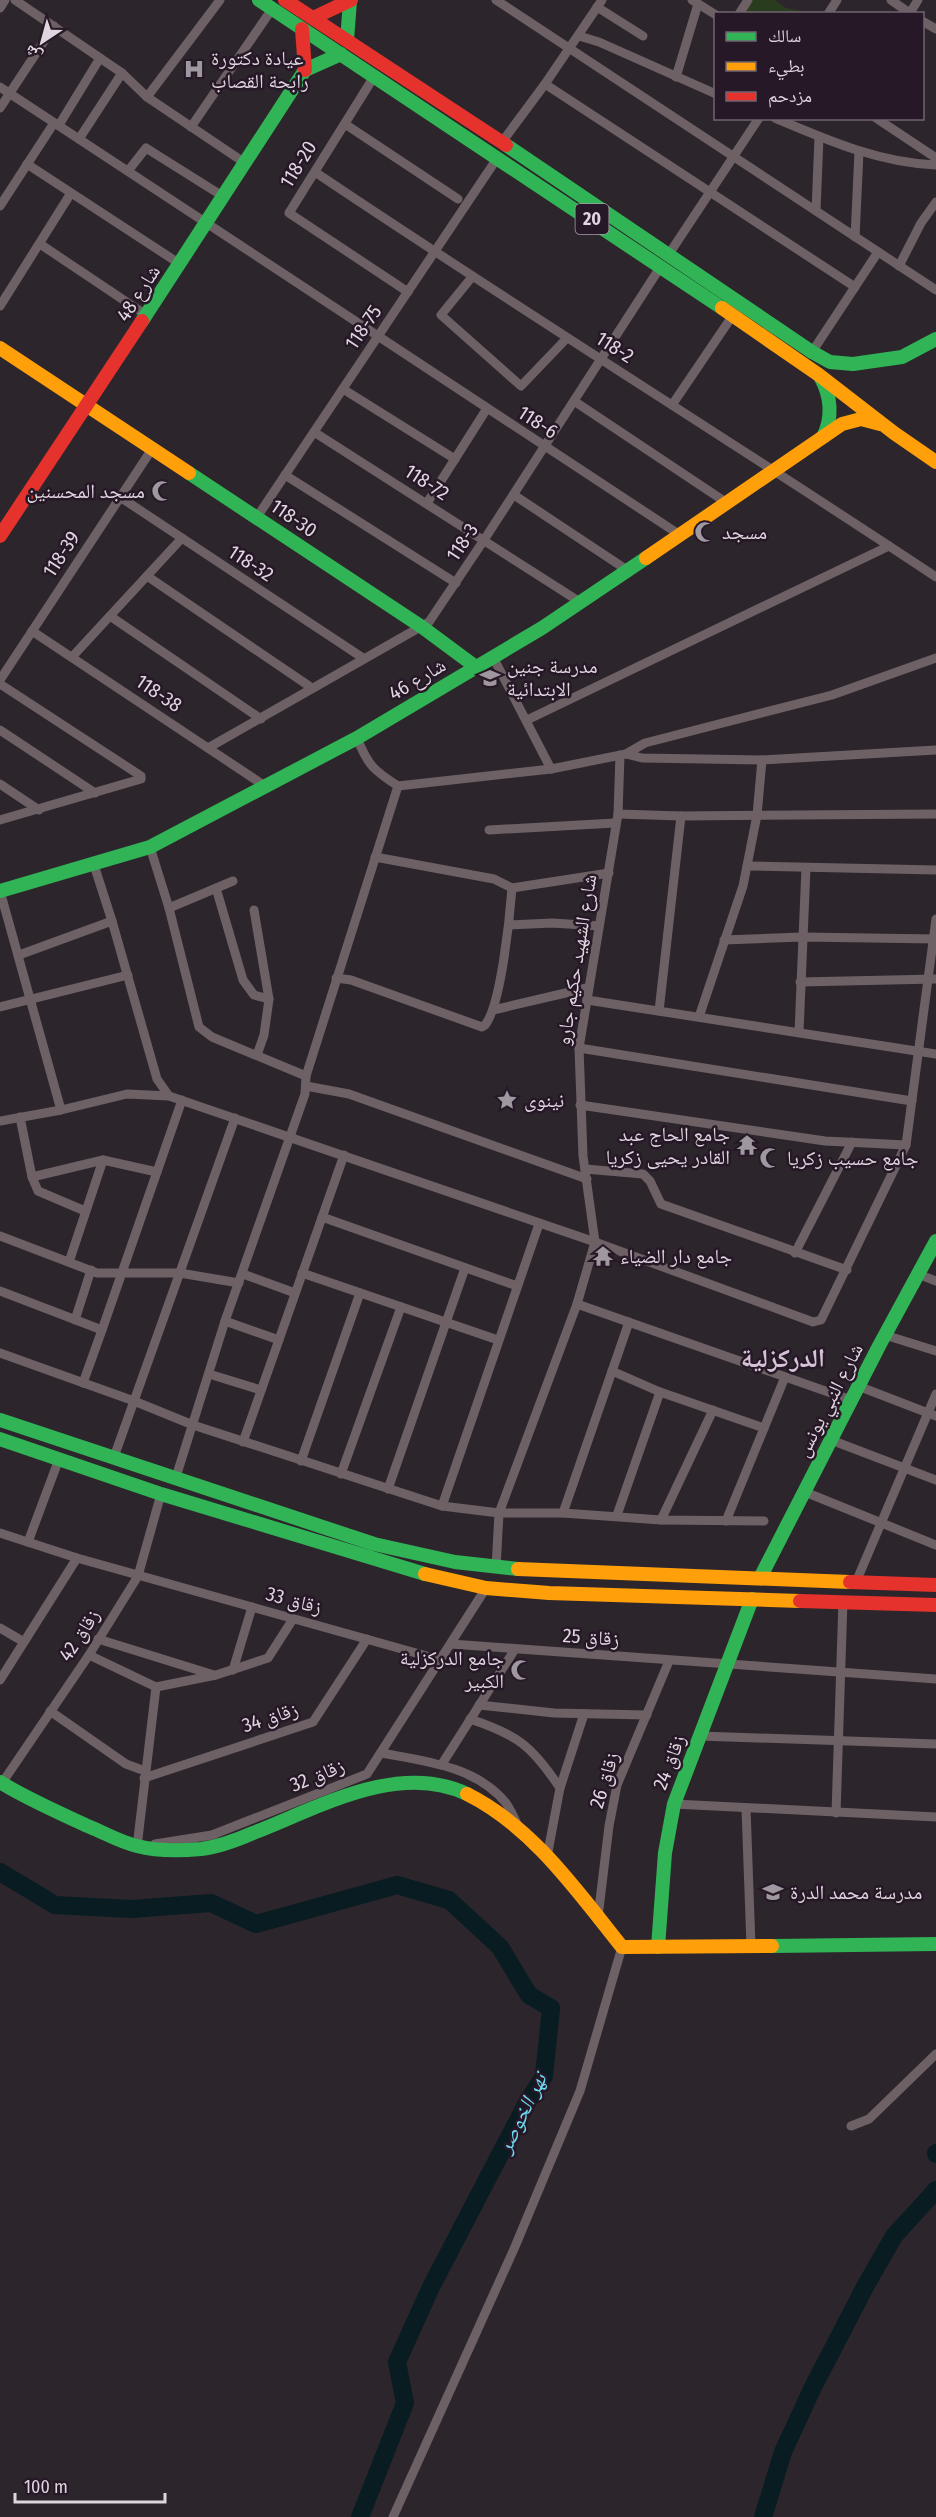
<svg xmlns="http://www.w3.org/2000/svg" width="936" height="2517" font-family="'Fira Sans Condensed','Noto Naskh Arabic',sans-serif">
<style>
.green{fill:#293c1e}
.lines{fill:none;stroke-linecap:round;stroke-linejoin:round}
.river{stroke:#081c21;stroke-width:18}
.street{stroke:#6e6165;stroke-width:9}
.fast{stroke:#30b455;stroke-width:14}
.slow{stroke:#ff9f0a;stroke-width:14}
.jam{stroke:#e5322d;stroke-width:14}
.labels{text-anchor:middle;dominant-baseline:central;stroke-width:5;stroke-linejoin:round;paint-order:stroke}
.shield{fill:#261826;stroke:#a89ca8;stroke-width:1.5}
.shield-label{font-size:18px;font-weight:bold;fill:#dfd5df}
.poi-label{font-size:20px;fill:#dfd5df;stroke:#261826;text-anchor:start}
.street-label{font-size:20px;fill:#dfd5df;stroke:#261826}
.water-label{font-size:21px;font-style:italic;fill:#6cdaf3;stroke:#261826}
.district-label{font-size:26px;font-weight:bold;fill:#d4c2d5;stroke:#261826}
</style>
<rect width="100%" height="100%" fill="#2c262c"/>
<polygon class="green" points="752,0 775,0 786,8 811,13 744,14"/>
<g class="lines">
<g class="river">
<polyline points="0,1872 55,1905 131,1909 211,1903 256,1924 397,1885 449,1900 500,1947 529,1995 551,2008 544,2076 528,2101 431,2287 397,2362 405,2403 360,2517"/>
<polyline points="936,2153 936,2154"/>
<polyline points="763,2517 783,2452 813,2387 866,2285 894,2236 936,2190"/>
</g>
<g class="street">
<polyline points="15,0 122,73 147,97 245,163"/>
<polyline points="496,0 936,290"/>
<polyline points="692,0 716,15"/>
<polyline points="891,0 911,14"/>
<polyline points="597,7 643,36"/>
<polyline points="0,8 5,0"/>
<polyline points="910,13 918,0"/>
<polyline points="739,14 748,0"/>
<polyline points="828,14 837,0"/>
<polyline points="922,21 936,29"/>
<polyline points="579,36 599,42 716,94"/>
<polyline points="375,75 289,213 408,292"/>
<polyline points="676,77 698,4"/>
<polyline points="545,84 855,287"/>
<path d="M 0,87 C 226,237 452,387 680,535"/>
<polyline points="147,97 220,0"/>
<polyline points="0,108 54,26"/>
<path d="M 775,118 C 827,140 879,163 936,165"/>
<polyline points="876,118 936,158"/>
<polyline points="345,124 458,199"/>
<polyline points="59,125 100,58"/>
<polyline points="191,127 272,9"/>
<polyline points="79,139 122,73"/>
<polyline points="502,142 545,84 602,0"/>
<polyline points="27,164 180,264"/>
<polyline points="128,171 146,148 224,197"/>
<path d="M 315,172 C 520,310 730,440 936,577"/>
<polyline points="0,206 54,123"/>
<polyline points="816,211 819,137"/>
<polyline points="855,237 859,152"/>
<polyline points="40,244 146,315"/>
<polyline points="669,254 759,118"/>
<polyline points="899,266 921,223 936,202"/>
<polyline points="472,277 441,315 521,386 567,338"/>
<polyline points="0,306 71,193"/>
<polyline points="812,352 878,252"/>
<polyline points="343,389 455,459"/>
<polyline points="574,401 727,503"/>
<polyline points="672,405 733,315"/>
<polyline points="314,432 580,602"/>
<polyline points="285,475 456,583"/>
<polyline points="514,495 627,570"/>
<polyline points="120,497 363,658"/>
<polyline points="427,503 486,410"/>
<polyline points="257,517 498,157"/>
<polyline points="147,576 312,688"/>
<polyline points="110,616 261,719"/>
<polyline points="32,631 265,786"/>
<polyline points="72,657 182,538"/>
<polyline points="493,657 551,769"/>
<polyline points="0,680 152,449"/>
<polyline points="0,684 141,776 141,779 0,820"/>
<polyline points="527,720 889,546"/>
<polyline points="0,730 95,793"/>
<path d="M 357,738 C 368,765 373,770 398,786 L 551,769 L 626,754 L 645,743 L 832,695 L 936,658"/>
<polyline points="208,748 429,622 484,540 661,266"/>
<polyline points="626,754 642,758 762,760 936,750"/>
<polyline points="0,784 39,810"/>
<polyline points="618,814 681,816 936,814"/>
<polyline points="489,830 615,823"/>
<polyline points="150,847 169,908 199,1027 212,1037 306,1076"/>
<polyline points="375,857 494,879 512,888 609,873"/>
<polyline points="94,865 112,921 157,1079 169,1096"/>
<polyline points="747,866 936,870"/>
<polyline points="216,888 243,980 254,995 269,999"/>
<polyline points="0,891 61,1110"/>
<polyline points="169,908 233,881"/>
<polyline points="254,910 269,999 264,1035 257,1055"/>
<polyline points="509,925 552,923 599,926"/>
<polyline points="724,940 802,937 936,939"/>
<polyline points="19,955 112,921"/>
<path d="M 336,978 L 351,980 L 482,1027 L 485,1025 C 501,1006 510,915 512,888"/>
<polyline points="800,982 936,979"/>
<polyline points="587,1000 936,1054"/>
<polyline points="0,1007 128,975"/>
<polyline points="493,1010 587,988"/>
<polyline points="659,1011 681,816"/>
<polyline points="699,1017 743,886 757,815 762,760"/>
<polyline points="799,1032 806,868"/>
<polyline points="579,1048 912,1101"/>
<polyline points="306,1086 349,1094 587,1179"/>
<polyline points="580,1105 825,1141 906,1145"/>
<polyline points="20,1117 32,1177 38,1191 85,1211"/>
<polyline points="0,1121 61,1110 127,1094 169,1096 595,1242 813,1322 821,1320 906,1145 936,919"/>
<polyline points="585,1169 643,1174 650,1181 661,1204 847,1270"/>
<polyline points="32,1177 103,1160 157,1172"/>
<polyline points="322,1217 517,1286"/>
<polyline points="0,1236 97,1273 180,1273 239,1283"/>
<polyline points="795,1253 852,1142"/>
<polyline points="69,1262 103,1160"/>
<polyline points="302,1273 498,1340"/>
<polyline points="243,1274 295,1293"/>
<polyline points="918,1274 936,1281"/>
<polyline points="0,1291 102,1330 83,1383"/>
<polyline points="577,1304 851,1400"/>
<polyline points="75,1320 91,1270"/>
<polyline points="225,1321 279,1340"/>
<polyline points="102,1330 182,1100"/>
<polyline points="885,1335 936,1351"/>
<polyline points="0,1353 134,1401 193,1425 442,1506 499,1513 563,1513 661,1520 764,1521"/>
<polyline points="612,1371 660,1392 764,1428"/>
<polyline points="209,1374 261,1390"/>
<polyline points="858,1386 936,1416"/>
<polyline points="831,1440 936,1480"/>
<polyline points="243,1442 344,1155"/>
<polyline points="114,1457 235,1118"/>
<polyline points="301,1461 360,1293"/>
<polyline points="341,1474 401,1307"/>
<polyline points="176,1477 225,1321 305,1094 306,1076 398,786"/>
<polyline points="388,1489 465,1268"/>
<polyline points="805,1492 936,1545"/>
<polyline points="442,1506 539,1224"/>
<polyline points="563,1513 629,1322"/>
<polyline points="617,1515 660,1392"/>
<polyline points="661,1520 713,1410"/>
<polyline points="726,1521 785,1377"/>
<polyline points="0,1533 77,1558 441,1660"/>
<polyline points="28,1542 59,1459"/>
<polyline points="496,1568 499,1513 577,1304 595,1242 583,1156 579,1048 618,814 620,755"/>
<polyline points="856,1582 936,1394"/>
<polyline points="0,1628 24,1642"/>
<polyline points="98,1639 214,1675"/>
<polyline points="451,1644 936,1679"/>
<polyline points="89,1655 156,1687"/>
<polyline points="233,1670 252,1607"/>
<polyline points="0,1680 77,1558"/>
<polyline points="156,1687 216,1675 268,1658 293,1619"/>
<polyline points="479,1705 554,1713 647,1715"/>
<polyline points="50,1711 126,1764 145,1771"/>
<path d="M 470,1719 C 518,1735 532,1746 560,1788"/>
<polyline points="700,1736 936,1744"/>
<path d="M 381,1753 C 424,1761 476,1766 506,1803 C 510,1809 514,1817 517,1824"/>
<polyline points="442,1764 515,1649"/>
<polyline points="144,1778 313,1722 367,1639"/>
<polyline points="2,1783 89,1655 138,1576 161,1494"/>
<polyline points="674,1804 936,1817"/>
<polyline points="746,1808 751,1946"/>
<polyline points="836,1813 843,1601"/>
<polyline points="155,1844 212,1835 367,1774 486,1588"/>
<polyline points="142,1846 137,1847 156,1687"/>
<polyline points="547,1857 560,1788 584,1714"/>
<polyline points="598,1917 609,1826 617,1785 669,1661"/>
<polyline points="851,2126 869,2119 936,2054"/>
<polyline points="393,2517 514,2249 580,2091 622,1947"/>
</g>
<g class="fast">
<polyline points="259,0 722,308"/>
<polyline points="347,40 350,1"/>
<polyline points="305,70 341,54"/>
<polyline points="506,145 812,352"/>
<polyline points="142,321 305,70"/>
<polyline points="812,352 830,362 853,364 902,357 936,339"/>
<path d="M 821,378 C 831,396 833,418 823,437"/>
<polyline points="189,473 422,627 476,667"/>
<polyline points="0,891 150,847 357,738 542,628 646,558"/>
<polyline points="0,1420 374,1544 455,1562 518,1569"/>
<polyline points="0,1439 161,1494 425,1574"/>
<polyline points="760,1578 879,1346 936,1241"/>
<path d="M 0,1782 C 29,1800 60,1813 90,1827 C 105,1833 120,1842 137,1846 C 156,1851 180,1851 201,1849 C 218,1847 237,1840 253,1833 C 318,1808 398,1761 467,1794"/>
<polyline points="772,1946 936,1944"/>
<polyline points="658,1947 665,1853 674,1804 752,1599"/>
</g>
<g class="slow">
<polyline points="722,308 819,375 894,433 936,462"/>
<polyline points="0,348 189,473"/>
<polyline points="646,558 842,424 861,419 880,424"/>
<polyline points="518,1569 850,1582"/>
<polyline points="425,1574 486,1588 549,1593 800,1601"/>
<path d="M 467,1794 C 533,1827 577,1891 622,1947 L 772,1946"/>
</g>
<g class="jam">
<polyline points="285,0 506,145"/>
<polyline points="313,18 351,0"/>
<polyline points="302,29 305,70"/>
<polyline points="0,536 142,321"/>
<polyline points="850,1582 936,1585"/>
<polyline points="800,1601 936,1605"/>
</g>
</g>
<defs>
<g id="hospital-bare" transform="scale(1.62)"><path d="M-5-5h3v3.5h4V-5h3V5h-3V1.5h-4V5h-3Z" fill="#a098a0" stroke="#261826" stroke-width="2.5" paint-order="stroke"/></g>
<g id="mosque-bare" transform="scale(1.62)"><path d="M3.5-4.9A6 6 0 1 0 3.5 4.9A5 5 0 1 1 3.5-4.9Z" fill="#a098a0" stroke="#261826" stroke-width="2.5" paint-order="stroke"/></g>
<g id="school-bare" transform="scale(1.62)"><path d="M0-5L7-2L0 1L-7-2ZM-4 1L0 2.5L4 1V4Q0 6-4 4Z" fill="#a098a0" stroke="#261826" stroke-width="2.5" paint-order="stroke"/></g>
<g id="sight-bare" transform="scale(1.62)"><path d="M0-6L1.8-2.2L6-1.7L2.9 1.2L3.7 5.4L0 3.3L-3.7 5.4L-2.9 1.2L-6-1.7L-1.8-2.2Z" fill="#a098a0" stroke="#261826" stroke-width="2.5" paint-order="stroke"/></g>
<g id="temple-bare" transform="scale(1.62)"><path d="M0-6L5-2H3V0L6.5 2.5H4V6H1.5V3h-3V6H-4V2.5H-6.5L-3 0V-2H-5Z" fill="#a098a0" stroke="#261826" stroke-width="2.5" paint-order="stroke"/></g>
</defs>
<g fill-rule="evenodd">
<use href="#hospital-bare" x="194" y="69"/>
<use href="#mosque-bare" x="162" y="491"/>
<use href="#mosque-bare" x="705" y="532"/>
<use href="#school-bare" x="490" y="678"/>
<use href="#sight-bare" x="507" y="1100"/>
<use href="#temple-bare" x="747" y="1145"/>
<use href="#mosque-bare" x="770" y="1158"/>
<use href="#temple-bare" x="603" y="1256"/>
<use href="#mosque-bare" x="521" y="1670"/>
<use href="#school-bare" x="773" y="1892"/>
</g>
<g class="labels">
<rect class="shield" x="575.5" y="204" width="33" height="30" rx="4.5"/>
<g class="shield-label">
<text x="592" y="219">20</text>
</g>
<g class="poi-label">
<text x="211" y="58">عيادة دكتورة<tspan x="211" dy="23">رابحة القصاب</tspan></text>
<text x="145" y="491" text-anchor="end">مسجد المحسنين</text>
<text x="722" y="532">مسجد</text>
<text x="507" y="666">مدرسة جنين<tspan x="507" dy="23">الابتدائية</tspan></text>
<text x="524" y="1100">نينوى</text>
<text x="730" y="1134" text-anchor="end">جامع الحاج عبد<tspan x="730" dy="23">القادر يحيى زكريا</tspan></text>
<text x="787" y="1158">جامع حسيب زكريا</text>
<text x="620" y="1256">جامع دار الضياء</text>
<text x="504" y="1658" text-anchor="end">جامع الدركزلية<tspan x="504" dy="23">الكبير</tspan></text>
<text x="790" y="1892">مدرسة محمد الدرة</text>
</g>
<g class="street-label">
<text transform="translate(298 164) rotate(-58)">118-20</text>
<text transform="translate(138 293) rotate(-57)">شارع 48</text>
<text transform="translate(363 327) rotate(-56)">118-75</text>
<text transform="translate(615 347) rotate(33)">118-2</text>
<text transform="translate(538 422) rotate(33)">118-6</text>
<text transform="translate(427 482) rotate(33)">118-72</text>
<text transform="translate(294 518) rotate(34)">118-30</text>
<text transform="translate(462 542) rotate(-57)">118-3</text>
<text transform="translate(61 554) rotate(-57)">118-39</text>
<text transform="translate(251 563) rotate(33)">118-32</text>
<text transform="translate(417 679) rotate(-31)">شارع 46</text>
<text transform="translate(159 693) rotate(34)">118-38</text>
<text transform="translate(576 960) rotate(-81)">شارع الشهيد حكيم جارو</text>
<text transform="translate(829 1400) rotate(-63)">شارع النبي يونس</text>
<text transform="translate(294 1600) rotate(15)">زقاق 33</text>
<text transform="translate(79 1635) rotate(-57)">زقاق 42</text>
<text transform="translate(591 1637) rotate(4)">زقاق 25</text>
<text transform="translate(270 1717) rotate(-18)">زقاق 34</text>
<text transform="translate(669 1762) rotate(-69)">زقاق 24</text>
<text transform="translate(317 1775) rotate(-22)">زقاق 32</text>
<text transform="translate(604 1780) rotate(-73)">زقاق 26</text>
</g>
<g class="water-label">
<text transform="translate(522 2113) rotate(-64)">نهر الخوصر</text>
</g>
<g class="district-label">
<text x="783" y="1358">الدركزلية</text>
</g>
</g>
<rect x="714" y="12" width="210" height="108" fill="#261826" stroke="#706470" stroke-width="1.5"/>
<rect x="726" y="32" width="30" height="9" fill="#30b455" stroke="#706470" stroke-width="1.5"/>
<text x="768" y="42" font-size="18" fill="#dfd5df">سالك</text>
<rect x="726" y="62" width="30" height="9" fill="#ff9f0a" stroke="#706470" stroke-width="1.5"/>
<text x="768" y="72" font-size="18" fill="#dfd5df">بطيء</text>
<rect x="726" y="92" width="30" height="9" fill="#e5322d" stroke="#706470" stroke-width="1.5"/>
<text x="768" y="102" font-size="18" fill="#dfd5df">مزدحم</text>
<g transform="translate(42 42) rotate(216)" stroke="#261826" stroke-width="4.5" paint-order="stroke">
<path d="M0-4.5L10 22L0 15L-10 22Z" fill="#dfd5df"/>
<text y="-9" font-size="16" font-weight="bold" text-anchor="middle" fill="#dfd5df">ش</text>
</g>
<path d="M15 2493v9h150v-9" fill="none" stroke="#dfd5df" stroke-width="3"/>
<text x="24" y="2493" font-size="18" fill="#dfd5df" stroke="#261826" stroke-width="4.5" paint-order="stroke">100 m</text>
</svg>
